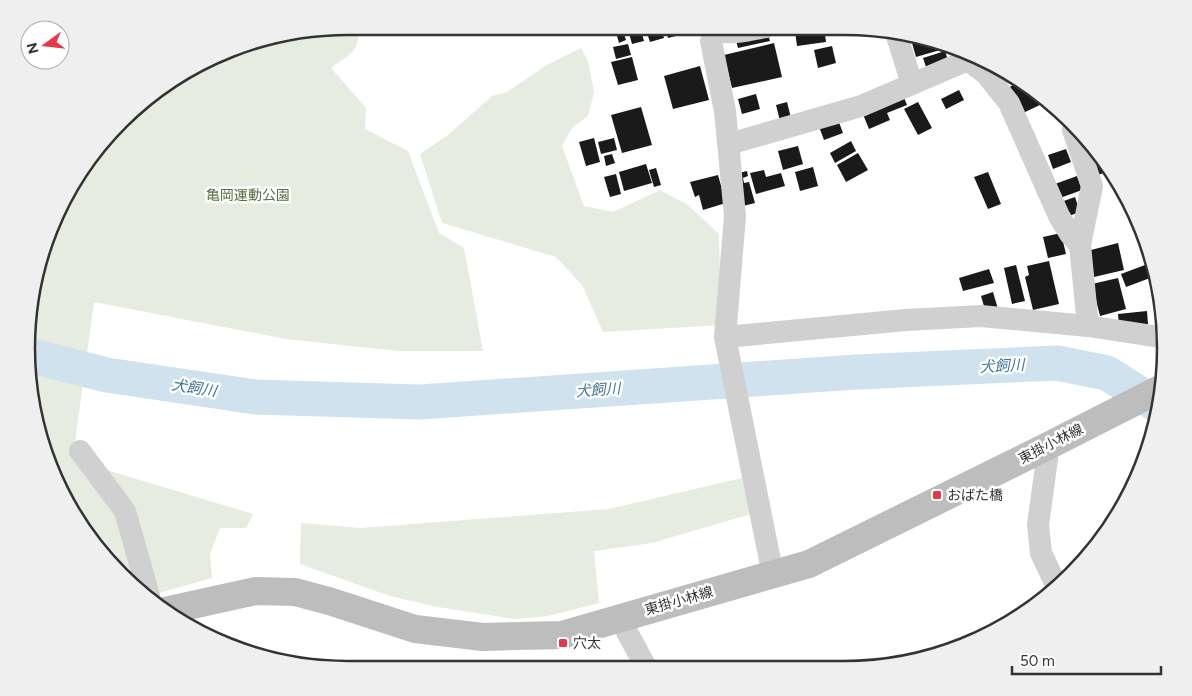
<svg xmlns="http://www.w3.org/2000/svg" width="1192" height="696" font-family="Figtree,'Noto Sans JP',sans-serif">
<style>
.green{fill:#e6ecdf}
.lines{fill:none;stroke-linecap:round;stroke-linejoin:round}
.river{stroke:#cfe2ee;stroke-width:35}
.building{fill:#1a1a1a}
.street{stroke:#d0d0d0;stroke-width:22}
.secondary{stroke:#bdbdbd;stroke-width:28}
.poi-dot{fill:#e63946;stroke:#fff;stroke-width:2}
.labels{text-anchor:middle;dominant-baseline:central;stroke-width:5;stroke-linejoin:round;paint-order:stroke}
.park-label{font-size:14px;fill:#56703f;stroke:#fff}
.street-label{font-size:14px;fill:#333;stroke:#fff}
.poi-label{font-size:14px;fill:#333;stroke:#fff;text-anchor:start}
.water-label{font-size:15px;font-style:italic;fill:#3f7597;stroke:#fff}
.rim{fill:none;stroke:#333;stroke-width:2.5}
</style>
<rect width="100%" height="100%" fill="#fff"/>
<g class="green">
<path d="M 348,26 L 357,26 C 363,51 347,56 331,68 L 366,108 L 365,129 L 408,151 L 439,233 L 464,248 L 483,351 L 398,351 L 286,339 L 94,302 L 73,458 L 119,516 L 136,584 L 93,544 L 51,471 L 27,369 L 37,264 L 81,169 L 152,93 L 245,43 Z"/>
<polygon points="581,48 588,61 594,92 588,116 572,128 562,146 584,206 613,212 660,190 688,205 719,234 721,325 603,332 582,285 556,257 442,223 420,154 448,135 492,96 507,92 547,65"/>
<polygon points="100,468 253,514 246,528 220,528 210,554 212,578 155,594"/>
<polygon points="742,478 751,514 652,543 594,551 599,603 548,616 515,619 438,607 390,596 300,564 301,523 361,528 609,509"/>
</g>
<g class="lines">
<polyline class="river" points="28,355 107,375 255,397 420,402 857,372 1057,363 1107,373 1160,407"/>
</g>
<g class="building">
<polygon points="624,27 640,27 644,41 632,44 629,33 624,34 626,40 619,43 615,29"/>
<polygon points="645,27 661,27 664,38 650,42"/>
<polygon points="665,27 682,27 684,34 668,38"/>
<polygon points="824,27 826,42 797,46 795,31"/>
<polygon points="767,30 770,41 738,48 735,37"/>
<polygon points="910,36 946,43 947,48 916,57"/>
<polygon points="774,43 782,77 732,88 724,55"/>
<polygon points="628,44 631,55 616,59 613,47"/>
<polygon points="832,46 836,63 818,68 814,50"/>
<polygon points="945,51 949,63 927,70 923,58"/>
<polygon points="632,57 638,80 618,85 611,62"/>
<polygon points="700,66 709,100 673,109 664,76"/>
<polygon points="1022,80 1044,103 1021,114 1008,88"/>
<polygon points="959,90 964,100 946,109 941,99"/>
<polygon points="756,94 760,109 742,114 738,99"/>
<polygon points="903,95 907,105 887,113 890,120 869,129 862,112"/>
<polygon points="787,102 791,118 780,121 776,105"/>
<polygon points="918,102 932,128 918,135 904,109"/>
<polygon points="641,107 652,145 622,153 611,115"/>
<polygon points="837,117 843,133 824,140 818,124"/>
<polygon points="594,138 600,162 586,166 579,142"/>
<polygon points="614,138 617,150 601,154 598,142"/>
<polygon points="851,141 856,151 835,163 830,153"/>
<polygon points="1085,143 1112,170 1098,175"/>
<polygon points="798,146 803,164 783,170 778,151"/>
<polygon points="1066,149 1071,162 1053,169 1048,155"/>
<polygon points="858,153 868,170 846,182 837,165"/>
<polygon points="612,154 615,163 606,166 604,156"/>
<polygon points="646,164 652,183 624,191 619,172"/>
<polygon points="813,167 818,186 800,191 795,172"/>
<polygon points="656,168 661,185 654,187 649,170"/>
<polygon points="764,170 766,177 781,173 785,186 756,194 750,173"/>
<polygon points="747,171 748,176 743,178 744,183 749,182 755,203 739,207 735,174"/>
<polygon points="988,172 1001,204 988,209 974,177"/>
<polygon points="616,174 621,194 610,197 604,177"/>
<polygon points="718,175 726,203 703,210 699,195 695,197 690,182"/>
<polygon points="1077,176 1082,190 1060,198 1055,184"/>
<polygon points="1075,197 1080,212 1066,217 1061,202"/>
<polygon points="1061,233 1066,254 1048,258 1043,237"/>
<polygon points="1118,243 1124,270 1094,277 1087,251"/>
<polygon points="1049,261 1059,304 1033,310 1025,277 1029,275 1027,266"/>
<polygon points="1016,265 1025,301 1012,304 1004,268"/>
<polygon points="1145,265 1150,278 1126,287 1121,274"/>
<polygon points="989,269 994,283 963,291 959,278"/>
<polygon points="1118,278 1126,309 1100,316 1092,284"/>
<polygon points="993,292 998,309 986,313 981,296"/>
<polygon points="1147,311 1148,324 1119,326 1118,314"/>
</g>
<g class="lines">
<g class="street">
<path d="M 713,27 C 726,38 750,29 766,27"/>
<polyline points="717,30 711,41 725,111 735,216 725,337 773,575"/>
<polyline points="896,33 912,84"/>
<polyline points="967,53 968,60 986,74 1009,103 1059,216 1070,234 1080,245"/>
<polyline points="1073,130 1092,186 1080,245 1088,326"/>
<polyline points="729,144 861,106 968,60"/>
<polyline points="725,337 906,320 981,316 1088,326 1160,337"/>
<polyline points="1044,448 1047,459 1038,525 1041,553 1057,587"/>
<polyline points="80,451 125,511 149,596"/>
<polyline points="623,617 627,632 647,669"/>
</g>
<polyline class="secondary" points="165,611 256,591 295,592 329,601 415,629 483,637 562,635 809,564 1044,448 1160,389"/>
</g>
<g class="poi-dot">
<rect x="932" y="490" width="10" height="10" rx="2.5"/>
<rect x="558" y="638" width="10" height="10" rx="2.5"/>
</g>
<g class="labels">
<g class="park-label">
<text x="248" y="195">亀岡運動公園</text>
</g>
<g class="street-label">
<text transform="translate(1051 444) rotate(-27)">東掛小林線</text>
<text transform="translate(679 601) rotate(-16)">東掛小林線</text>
</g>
<g class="poi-label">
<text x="947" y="495">おばた橋</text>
<text x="573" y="643">穴太</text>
</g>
<g class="water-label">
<text transform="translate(1002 366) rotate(-3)">犬飼川</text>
<text transform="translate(194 388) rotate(9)">犬飼川</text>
<text transform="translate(598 390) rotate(-4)">犬飼川</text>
</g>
</g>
<path d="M0 0H1192V696H0ZM348 35H844A313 313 0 0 1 1157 348V348A313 313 0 0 1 844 661H348A313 313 0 0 1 35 348V348A313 313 0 0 1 348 35Z" fill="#efefef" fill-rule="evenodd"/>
<path class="rim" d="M348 35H844A313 313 0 0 1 1157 348V348A313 313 0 0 1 844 661H348A313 313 0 0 1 35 348V348A313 313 0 0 1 348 35Z"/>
<g transform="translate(45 45) rotate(255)"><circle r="24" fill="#ffffff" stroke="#adadad"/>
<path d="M0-4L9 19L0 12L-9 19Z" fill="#e63946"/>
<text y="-8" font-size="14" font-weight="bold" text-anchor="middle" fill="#333333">N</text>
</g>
<path d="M1012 666v8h149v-8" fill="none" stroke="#333333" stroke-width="2.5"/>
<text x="1020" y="666" font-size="15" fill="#333333" stroke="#ffffff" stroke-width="4" paint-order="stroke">50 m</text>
</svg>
